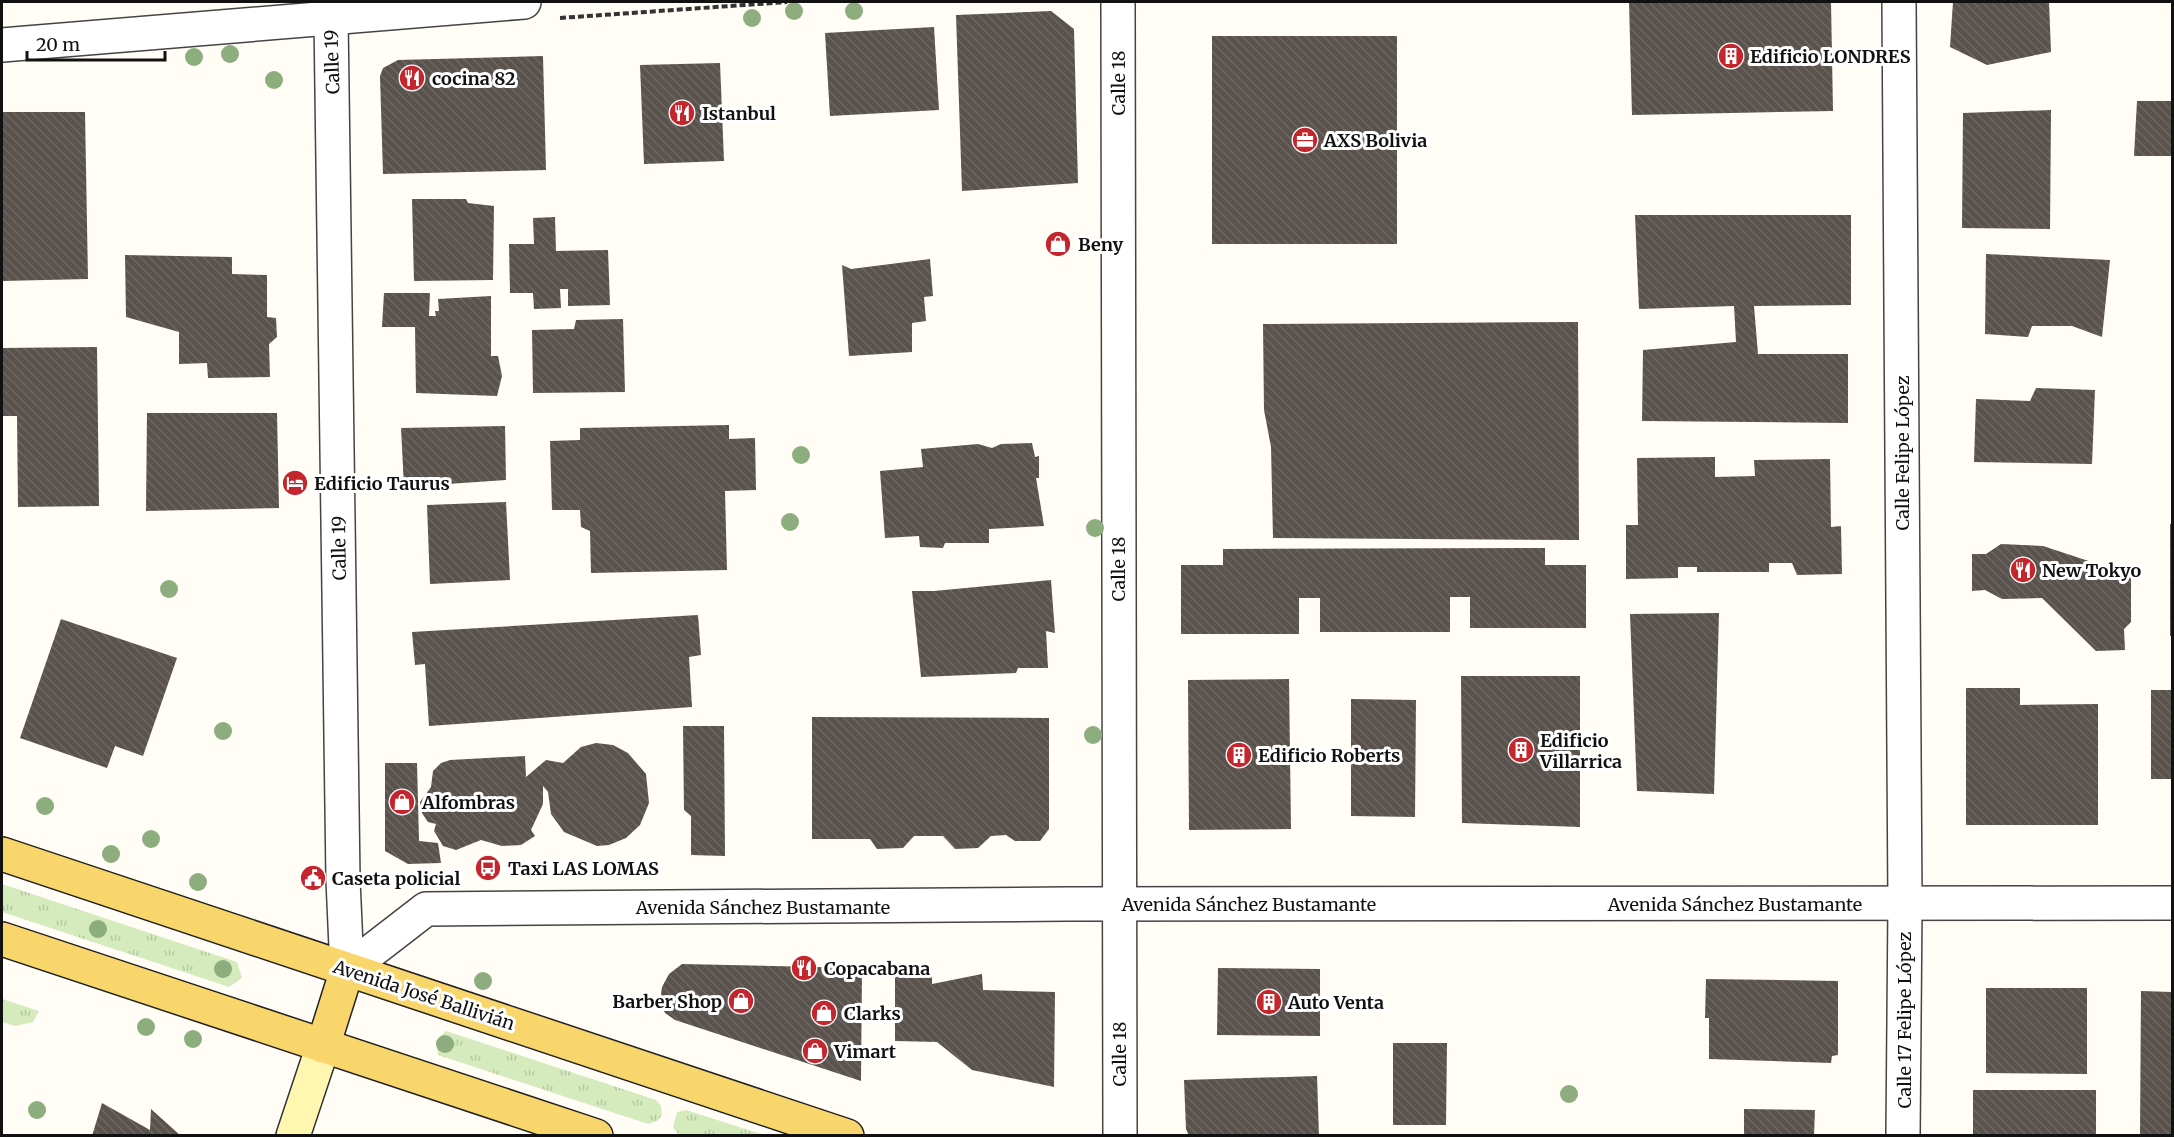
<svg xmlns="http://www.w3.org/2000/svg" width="2174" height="1137" font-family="Merriweather,serif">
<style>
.grass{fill:url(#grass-tufts)}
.building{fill:url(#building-back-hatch)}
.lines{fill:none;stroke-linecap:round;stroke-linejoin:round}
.street-casing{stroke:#444;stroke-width:36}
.secondary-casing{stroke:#333;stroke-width:36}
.primary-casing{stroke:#222;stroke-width:36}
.path{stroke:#333;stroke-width:4;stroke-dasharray:6 3;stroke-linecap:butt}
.street{stroke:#fff;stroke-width:33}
.secondary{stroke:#fff6b0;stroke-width:33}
.primary{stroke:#f9d66b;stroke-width:33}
.tree{fill:#8dad7f}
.labels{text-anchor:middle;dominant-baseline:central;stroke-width:6;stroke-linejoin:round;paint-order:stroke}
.poi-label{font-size:18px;font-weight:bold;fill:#111;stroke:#fff;text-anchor:start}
.street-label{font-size:18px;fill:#111;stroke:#fff}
</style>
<defs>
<pattern id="grass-tufts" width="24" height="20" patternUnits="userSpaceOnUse" patternTransform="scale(1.5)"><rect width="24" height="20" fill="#d5ebbd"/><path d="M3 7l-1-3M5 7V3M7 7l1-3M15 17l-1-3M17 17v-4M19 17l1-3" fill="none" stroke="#b6c8a1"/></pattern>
<pattern id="building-back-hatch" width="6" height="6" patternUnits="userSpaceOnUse" patternTransform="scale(1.5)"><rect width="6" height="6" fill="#5a524d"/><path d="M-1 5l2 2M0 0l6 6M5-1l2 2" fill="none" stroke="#6d6662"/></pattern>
</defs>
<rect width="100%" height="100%" fill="#fffdf5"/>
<g class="grass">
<polygon points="2,884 237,962 242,978 229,987 2,912"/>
<polygon points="2,999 39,1011 33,1022 15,1026 2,1022"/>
<polygon points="446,1031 656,1100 661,1106 662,1115 657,1121 648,1124 438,1055 436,1041"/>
<polygon points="686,1110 764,1135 678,1134 673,1127 677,1112"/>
</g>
<g class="building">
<polygon points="1629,2 1831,2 1833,111 1632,115"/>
<polygon points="1953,2 2049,2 2051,52 1987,65 1950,47"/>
<polygon points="1051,11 1074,29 1078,183 962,191 956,15"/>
<polygon points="934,27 939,110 830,116 825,33"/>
<rect x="1212" y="36" width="185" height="208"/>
<polygon points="543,56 546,170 383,174 380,76 383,68 398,60"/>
<polygon points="720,63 724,161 644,164 640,65"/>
<polygon points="2137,101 2172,101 2172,156 2134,156"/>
<polygon points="2051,110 2050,229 1962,228 1963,113"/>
<polygon points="2,112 85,112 88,279 2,281"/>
<polygon points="412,199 466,199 468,203 494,206 493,280 414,281"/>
<polygon points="1635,215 1851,215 1851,305 1754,306 1758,354 1848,354 1848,423 1642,421 1643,350 1736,342 1734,306 1639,309"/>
<polygon points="555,217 556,251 608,250 610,305 568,306 568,289 560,289 561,308 534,309 533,293 510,293 509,244 534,244 533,218"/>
<polygon points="1986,254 2110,260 2102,337 2072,326 2032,326 2028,337 1985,334"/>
<polygon points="125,255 232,257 232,274 267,275 267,317 276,318 277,337 269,344 270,377 208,378 207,363 179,364 179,332 126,317"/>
<polygon points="930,259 933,296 924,297 926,321 912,323 912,352 849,356 842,265 851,269"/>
<polygon points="384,293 430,293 429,316 436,316 435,311 439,311 438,299 491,296 491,356 498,356 502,376 497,396 416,393 415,327 382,327"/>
<polygon points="623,319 625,392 533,393 532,330 574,329 576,320"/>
<polygon points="1578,322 1579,540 1273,538 1271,447 1264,410 1263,324"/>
<polygon points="97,347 99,506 18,507 17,416 2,416 2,348"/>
<polygon points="2036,388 2095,390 2092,464 1974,462 1976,399 2030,401"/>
<polygon points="147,413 277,413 279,508 146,511"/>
<polygon points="729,425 729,439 755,438 756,490 725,491 727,570 591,573 590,531 581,527 580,510 552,510 550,441 580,440 580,428"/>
<polygon points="505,426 506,480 404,487 401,428"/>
<polygon points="1032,443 1035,457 1039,456 1039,478 1036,478 1044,526 989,529 989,543 945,543 943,548 920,547 919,536 885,538 880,471 923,467 921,449 978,444 992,448 1001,444"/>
<polygon points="1715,457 1715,477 1755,476 1754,460 1830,459 1831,527 1841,526 1842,574 1797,575 1792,563 1769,563 1769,572 1697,572 1697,567 1678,567 1678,578 1626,579 1626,525 1638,525 1637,458"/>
<polygon points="506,502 510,580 430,584 427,505"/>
<rect x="2170" y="524" width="2" height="112"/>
<polygon points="2001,544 2043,546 2131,575 2131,622 2124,629 2125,650 2096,651 2042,598 2002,599 1985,590 1972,591 1972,554 1986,554"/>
<polygon points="1545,548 1545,565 1586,565 1586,628 1470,628 1470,597 1450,597 1450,632 1320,632 1320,598 1299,598 1299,634 1181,634 1181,565 1223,565 1223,549"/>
<polygon points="1051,580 1055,633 1046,631 1048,668 1018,668 1016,673 921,677 912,591 934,591"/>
<polygon points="1719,613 1714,794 1637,791 1630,614"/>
<polygon points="698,615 701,655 689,657 692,707 429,726 425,664 415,665 412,632"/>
<polygon points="61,619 177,658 143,756 115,746 107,768 20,738"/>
<polygon points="1461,676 1580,676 1580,827 1462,823"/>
<polygon points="1289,679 1291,829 1189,830 1188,680"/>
<polygon points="1966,688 2020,688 2020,705 2098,704 2098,825 1966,825"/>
<rect x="2151" y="690" width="21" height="89"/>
<polygon points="1351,699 1416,700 1415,817 1351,816"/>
<polygon points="812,717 1049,718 1049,829 1040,841 1015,841 1006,835 991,836 978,848 955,849 943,836 914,836 903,848 877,849 870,839 812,839"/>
<polygon points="683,726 724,726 725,856 691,855 691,816 684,810"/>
<polygon points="596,743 613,745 628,753 646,774 649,803 640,825 626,838 609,845 597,846 564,832 551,814 548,792 543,786 543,804 531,830 535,836 521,845 502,846 481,840 456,850 443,846 434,831 436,824 428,822 422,813 420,802 431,787 433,771 441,763 450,760 525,756 526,777 546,760 563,763 581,747"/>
<polygon points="385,763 417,763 419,841 438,843 441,863 408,864 385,851"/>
<polygon points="682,964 862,968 861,1081 675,1020 665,1013 660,1002 662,987 669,974"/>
<polygon points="1218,968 1320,969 1320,1036 1217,1035"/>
<polygon points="982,974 983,990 1055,992 1054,1087 972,1070 937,1042 895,1041 895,976 932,977 932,984"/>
<polygon points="1706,979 1838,981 1838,1055 1832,1056 1831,1063 1709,1059 1709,1018 1705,1018"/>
<polygon points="1986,988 2087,988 2087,1074 1986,1073"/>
<polygon points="2141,991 2172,992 2172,1136 2140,1136"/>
<polygon points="1393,1043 1447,1043 1446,1125 1393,1125"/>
<polygon points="1317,1076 1319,1136 1189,1136 1186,1129 1184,1080"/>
<rect x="1973" y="1090" width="123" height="46"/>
<polygon points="102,1103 150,1130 151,1109 181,1136 92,1136"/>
<polygon points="1744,1109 1815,1110 1814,1136 1744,1136"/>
</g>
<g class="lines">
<g class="street-casing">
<g id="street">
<polyline points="1118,2 1120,1136"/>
<polyline points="1899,2 1905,904 1903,1136"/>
<polyline points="331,18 343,880 347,970"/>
<polyline points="2,45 524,2"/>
<polyline points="347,970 426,909 1067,904 2172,903"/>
</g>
</g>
<g class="secondary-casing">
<polyline id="secondary" points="293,1136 323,1046"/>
</g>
<g class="primary-casing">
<g id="primary">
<polyline points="2,854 847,1136"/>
<polyline points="2,939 596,1136"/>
<polyline points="323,1046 347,970"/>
</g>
</g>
<polyline class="path" points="560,18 787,2"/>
<use href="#street" class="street"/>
<use href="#secondary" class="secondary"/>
<use href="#primary" class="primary"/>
</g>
<g class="tree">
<circle cx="794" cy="11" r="9"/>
<circle cx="854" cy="11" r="9"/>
<circle cx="752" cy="18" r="9"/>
<circle cx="230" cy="54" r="9"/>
<circle cx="194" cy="57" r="9"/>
<circle cx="274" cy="80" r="9"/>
<circle cx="801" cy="455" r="9"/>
<circle cx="790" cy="522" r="9"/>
<circle cx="1095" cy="528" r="9"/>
<circle cx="169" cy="589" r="9"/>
<circle cx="223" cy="731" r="9"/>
<circle cx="1093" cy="735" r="9"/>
<circle cx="45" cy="806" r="9"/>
<circle cx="151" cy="839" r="9"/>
<circle cx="111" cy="854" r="9"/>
<circle cx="198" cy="882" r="9"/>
<circle cx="98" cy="929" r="9"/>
<circle cx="223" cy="969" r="9"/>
<circle cx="483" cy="981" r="9"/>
<circle cx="146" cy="1027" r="9"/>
<circle cx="193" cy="1039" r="9"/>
<circle cx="445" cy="1044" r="9"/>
<circle cx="1569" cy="1094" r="9"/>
<circle cx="37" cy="1110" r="9"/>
</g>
<defs>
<g id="building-disc" transform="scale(1.35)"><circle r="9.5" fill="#c4262e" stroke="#fff"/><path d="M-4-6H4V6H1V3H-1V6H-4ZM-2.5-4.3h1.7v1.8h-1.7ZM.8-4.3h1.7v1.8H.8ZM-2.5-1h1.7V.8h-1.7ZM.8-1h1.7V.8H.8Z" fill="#fff"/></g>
<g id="restaurant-disc" transform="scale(1.35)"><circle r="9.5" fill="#c4262e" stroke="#fff"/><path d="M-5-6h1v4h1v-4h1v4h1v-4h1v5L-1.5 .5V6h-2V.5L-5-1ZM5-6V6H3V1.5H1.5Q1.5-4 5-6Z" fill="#fff"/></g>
<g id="office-disc" transform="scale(1.35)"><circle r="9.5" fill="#c4262e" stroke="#fff"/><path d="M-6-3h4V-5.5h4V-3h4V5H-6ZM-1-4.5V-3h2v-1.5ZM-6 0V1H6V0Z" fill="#fff"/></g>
<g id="shop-disc" transform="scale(1.35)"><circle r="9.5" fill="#c4262e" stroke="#fff"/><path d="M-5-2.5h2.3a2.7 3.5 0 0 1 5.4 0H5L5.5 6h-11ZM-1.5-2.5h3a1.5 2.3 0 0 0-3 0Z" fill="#fff"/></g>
<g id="hotel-disc" transform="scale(1.35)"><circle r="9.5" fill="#c4262e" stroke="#fff"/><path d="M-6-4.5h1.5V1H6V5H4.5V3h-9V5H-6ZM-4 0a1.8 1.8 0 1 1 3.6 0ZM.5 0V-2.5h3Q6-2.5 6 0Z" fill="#fff"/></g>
<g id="bus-disc" transform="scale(1.35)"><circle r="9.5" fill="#c4262e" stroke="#fff"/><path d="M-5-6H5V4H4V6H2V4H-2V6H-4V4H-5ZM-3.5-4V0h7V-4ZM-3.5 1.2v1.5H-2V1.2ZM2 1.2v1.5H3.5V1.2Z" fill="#fff"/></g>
<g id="civic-disc" transform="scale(1.35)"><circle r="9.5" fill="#c4262e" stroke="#fff"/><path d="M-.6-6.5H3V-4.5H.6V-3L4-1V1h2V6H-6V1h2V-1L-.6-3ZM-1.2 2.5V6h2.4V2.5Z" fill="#fff"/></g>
</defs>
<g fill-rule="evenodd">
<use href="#building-disc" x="1731" y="56"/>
<use href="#restaurant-disc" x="412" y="78"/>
<use href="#restaurant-disc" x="682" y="113"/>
<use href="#office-disc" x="1305" y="140"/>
<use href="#shop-disc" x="1058" y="244"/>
<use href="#hotel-disc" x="295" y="483"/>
<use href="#restaurant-disc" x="2023" y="570"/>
<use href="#building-disc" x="1521" y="750"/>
<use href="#building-disc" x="1239" y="755"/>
<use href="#shop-disc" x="402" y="802"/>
<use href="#bus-disc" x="488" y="868"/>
<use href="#civic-disc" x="313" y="878"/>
<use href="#restaurant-disc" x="804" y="968"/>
<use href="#shop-disc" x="741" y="1001"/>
<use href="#building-disc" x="1269" y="1002"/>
<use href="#shop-disc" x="824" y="1013"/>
<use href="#shop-disc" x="815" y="1051"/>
</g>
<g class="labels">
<g class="poi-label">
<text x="1750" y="56">Edificio LONDRES</text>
<text x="432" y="78">cocina 82</text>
<text x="702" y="113">Istanbul</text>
<text x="1324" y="140">AXS Bolivia</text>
<text x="1078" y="244">Beny</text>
<text x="314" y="483">Edificio Taurus</text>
<text x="2042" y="570">New Tokyo</text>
<text x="1540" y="740">Edificio<tspan x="1540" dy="21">Villarrica</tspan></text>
<text x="1258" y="755">Edificio Roberts</text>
<text x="422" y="802">Alfombras</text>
<text x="508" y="868">Taxi LAS LOMAS</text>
<text x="332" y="878">Caseta policial</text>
<text x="824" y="968">Copacabana</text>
<text x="722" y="1001" text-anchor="end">Barber Shop</text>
<text x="1288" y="1002">Auto Venta</text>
<text x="844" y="1013">Clarks</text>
<text x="834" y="1051">Vimart</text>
</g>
<g class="street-label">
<text transform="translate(332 62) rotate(-92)">Calle 19</text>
<text transform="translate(1118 83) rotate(-90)">Calle 18</text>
<text transform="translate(1902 453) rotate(-90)">Calle Felipe López</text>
<text transform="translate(339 548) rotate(-91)">Calle 19</text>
<text transform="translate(1118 569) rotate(-90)">Calle 18</text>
<text x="1249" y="904">Avenida Sánchez Bustamante</text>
<text x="1735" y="904">Avenida Sánchez Bustamante</text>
<text x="763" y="907">Avenida Sánchez Bustamante</text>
<text transform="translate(424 995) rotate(18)">Avenida José Ballivián</text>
<text transform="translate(1904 1020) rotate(-90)">Calle 17 Felipe López</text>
<text transform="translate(1119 1054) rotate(-90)">Calle 18</text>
</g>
</g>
<rect width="2174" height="1137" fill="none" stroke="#111111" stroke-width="6"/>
<path d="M27 51v9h138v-9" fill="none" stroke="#111111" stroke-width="3"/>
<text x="36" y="51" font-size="18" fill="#111111" stroke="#ffffff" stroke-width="4.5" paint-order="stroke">20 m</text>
</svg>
